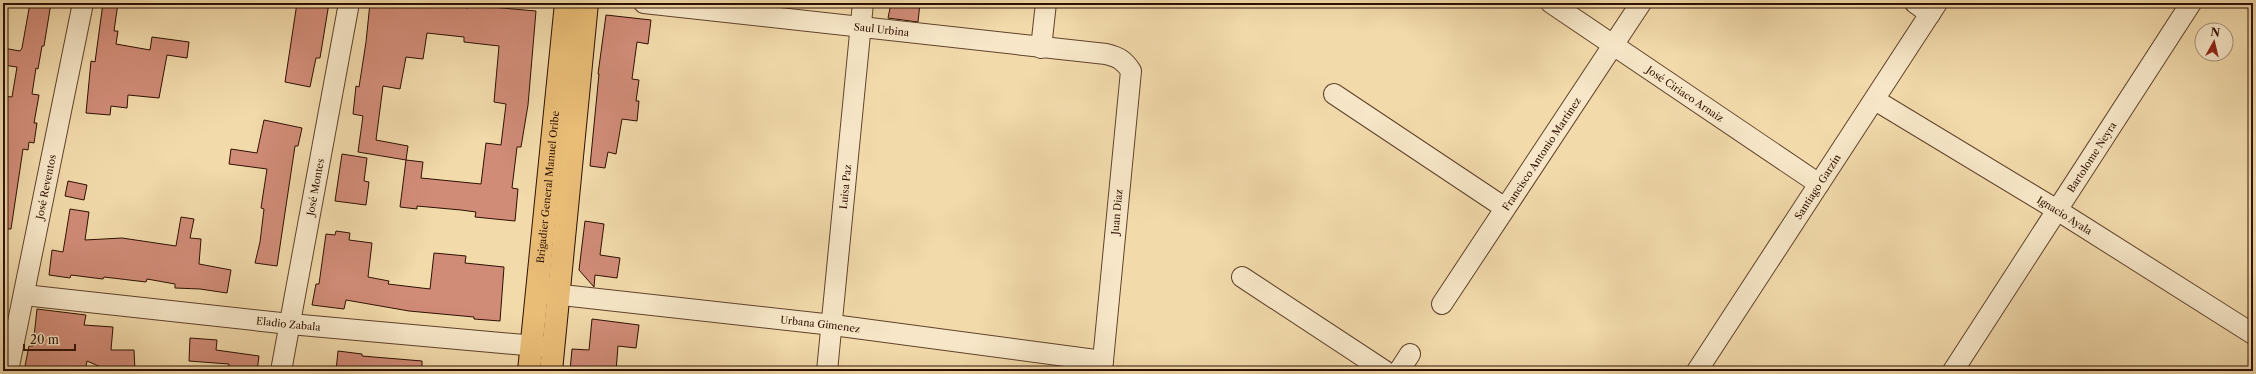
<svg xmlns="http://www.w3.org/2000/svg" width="2256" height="374" font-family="'Libre Caslon Text',serif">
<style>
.building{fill:#d18c78;stroke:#2e1000;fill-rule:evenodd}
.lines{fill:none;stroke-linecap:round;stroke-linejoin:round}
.minor-casing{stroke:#5f422b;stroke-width:22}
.major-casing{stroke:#2e1000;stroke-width:24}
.minor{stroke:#f7e7c8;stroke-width:20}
.major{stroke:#e9bd76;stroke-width:22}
.labels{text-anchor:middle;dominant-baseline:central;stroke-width:4;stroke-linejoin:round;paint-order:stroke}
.street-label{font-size:10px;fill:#2e1000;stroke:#f7e7c8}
</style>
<rect width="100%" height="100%" fill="#f2daab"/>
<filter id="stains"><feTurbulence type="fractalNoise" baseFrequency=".005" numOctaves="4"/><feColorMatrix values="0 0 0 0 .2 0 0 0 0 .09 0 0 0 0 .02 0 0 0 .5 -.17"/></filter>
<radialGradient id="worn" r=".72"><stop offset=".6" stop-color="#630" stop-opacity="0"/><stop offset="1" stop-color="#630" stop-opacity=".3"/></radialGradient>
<g class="building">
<polygon points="30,3 51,3 44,46 42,46 38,69 36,68 32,94 39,95 34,123 37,123 34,143 29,142 28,150 23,149 11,229 3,229 3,142 6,115 3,115 3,96 12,97 17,67 3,65 3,48 20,51 22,48"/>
<polygon points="103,3 118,3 114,31 118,31 116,44 150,50 152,37 189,42 187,58 167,55 159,98 128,95 127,108 111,106 110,115 86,113 91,61 95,62"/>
<polygon points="297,3 329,3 320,58 316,58 310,87 285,82"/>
<path d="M 370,3 L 431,3 L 468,8 L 468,5 L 536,11 L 528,105 L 521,147 L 517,147 L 512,188 L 518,189 L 515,221 L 475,217 L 476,212 L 461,210 L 417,206 L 417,209 L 400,207 L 406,160 L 358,152 L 363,116 L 353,114 L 356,86 L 359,87 L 366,42 ZM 427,33 L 464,37 L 464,42 L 499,46 L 494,102 L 506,104 L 501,145 L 486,143 L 481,184 L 421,178 L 423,162 L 406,160 L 408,146 L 376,140 L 383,86 L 400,89 L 406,57 L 423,59 Z"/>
<polygon points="891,3 920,3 918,22 888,18"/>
<polygon points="606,15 651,20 648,44 637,42 632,79 639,80 636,101 639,101 637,121 622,119 616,154 608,152 605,168 590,166 599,74 598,74"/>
<polygon points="264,120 302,128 298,146 295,146 277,266 255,263 260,242 264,209 261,208 267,169 229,164 231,149 257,153"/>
<polygon points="342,154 367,158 364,181 369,182 366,205 335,201"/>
<polygon points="68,181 87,185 84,200 65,196"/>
<polygon points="70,209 89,212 85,240 122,238 176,246 181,217 194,219 190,238 201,239 199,264 231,270 227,293 200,289 175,288 175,284 147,279 146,282 104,277 103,279 71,275 70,278 49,275 52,250 63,252"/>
<polygon points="585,221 604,224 600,255 620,258 617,278 595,275 594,287 579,270"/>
<polygon points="336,231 350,233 349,240 372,243 368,277 389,281 388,284 430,289 434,253 466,256 465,263 504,267 500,321 474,319 474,317 409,311 346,300 344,309 312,305 316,284 319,284 326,234 335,235"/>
<polygon points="37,309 86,315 84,325 113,327 111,350 134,350 135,371 110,371 87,361 85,371 57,367 56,371 24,371 29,346 33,346"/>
<polygon points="592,319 639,325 636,348 618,346 616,371 570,371 572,349 589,350"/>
<polygon points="190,338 217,340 216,350 259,356 257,371 228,371 229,364 189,361"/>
<polygon points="338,351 362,354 362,356 422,361 422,371 336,371"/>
</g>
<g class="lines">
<g class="minor-casing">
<g id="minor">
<path id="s1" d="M 644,3 L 1106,54 C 1118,57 1124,60 1131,71 L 1102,371"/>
<path id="s2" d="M 1551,3 L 1819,184"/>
<polyline points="1915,3 1930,14"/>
<polyline points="1041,48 1046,3"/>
<polyline points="1334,94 1505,208"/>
<path id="s3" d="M 1875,100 L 2057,210 L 2253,334"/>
<polyline points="1242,277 1385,371"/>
<path id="s4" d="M 544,293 L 833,325 L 1103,361"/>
<path id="s5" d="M 24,295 L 290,324 L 547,347"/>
<path id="s6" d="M 1442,304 L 1641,3"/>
<path id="s7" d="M 8,371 L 83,3"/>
<path id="s8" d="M 281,371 L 349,3"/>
<path id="s9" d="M 827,371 L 863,3"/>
<polyline points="1399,371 1410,354"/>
<path id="s10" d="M 1697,371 L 1937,3"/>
<path id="s11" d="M 1953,371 L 2191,3"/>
</g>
</g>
<g class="major-casing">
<g id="major">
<path id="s12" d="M 529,371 L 566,3"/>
<polyline points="551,371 587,3"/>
</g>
</g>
<use href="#minor" class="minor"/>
<use href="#major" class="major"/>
</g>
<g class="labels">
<g class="street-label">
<text stroke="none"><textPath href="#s1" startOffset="239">Saul Urbina</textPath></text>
<text stroke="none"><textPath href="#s2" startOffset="162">José Ciriaco Arnaiz</textPath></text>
<text stroke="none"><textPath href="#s6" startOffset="180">Francisco Antonio Martínez</textPath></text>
<text stroke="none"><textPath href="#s11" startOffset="255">Bartolome Neyra</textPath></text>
<text stroke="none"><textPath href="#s7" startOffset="188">José Reventos</textPath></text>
<text stroke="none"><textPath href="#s8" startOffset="187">José Montes</textPath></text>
<text stroke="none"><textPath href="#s12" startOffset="185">Brigadier General Manuel Oribe</textPath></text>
<text stroke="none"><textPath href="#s9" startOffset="185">Luisa Paz</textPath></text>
<text stroke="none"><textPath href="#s10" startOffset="220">Santiago Garzín</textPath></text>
<text transform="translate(1117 212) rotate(-85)">Juan Diaz</text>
<text stroke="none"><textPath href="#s3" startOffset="222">Ignacio Ayala</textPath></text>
<text stroke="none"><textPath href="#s5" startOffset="266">Eladio Zabala</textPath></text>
<text stroke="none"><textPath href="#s4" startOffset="278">Urbana Gimenez</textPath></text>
</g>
</g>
<rect width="2256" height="374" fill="none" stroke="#f2daab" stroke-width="16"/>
<rect x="4" y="4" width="2248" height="366" fill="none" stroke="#2e1000" stroke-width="2"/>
<rect x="8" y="8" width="2240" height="358" fill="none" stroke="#2e1000"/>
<g transform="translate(2214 42) rotate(8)"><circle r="19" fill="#f7e7c8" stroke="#a79178"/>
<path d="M0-3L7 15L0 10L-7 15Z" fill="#8f2418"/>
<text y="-6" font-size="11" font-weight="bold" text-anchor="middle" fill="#2e1000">N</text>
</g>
<path d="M24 344v6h51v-6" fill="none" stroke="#2e1000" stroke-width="2"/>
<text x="30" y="344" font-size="12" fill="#2e1000" stroke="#f7e7c8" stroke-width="3" paint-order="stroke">20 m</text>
<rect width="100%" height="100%" filter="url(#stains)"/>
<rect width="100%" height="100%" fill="url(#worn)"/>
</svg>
